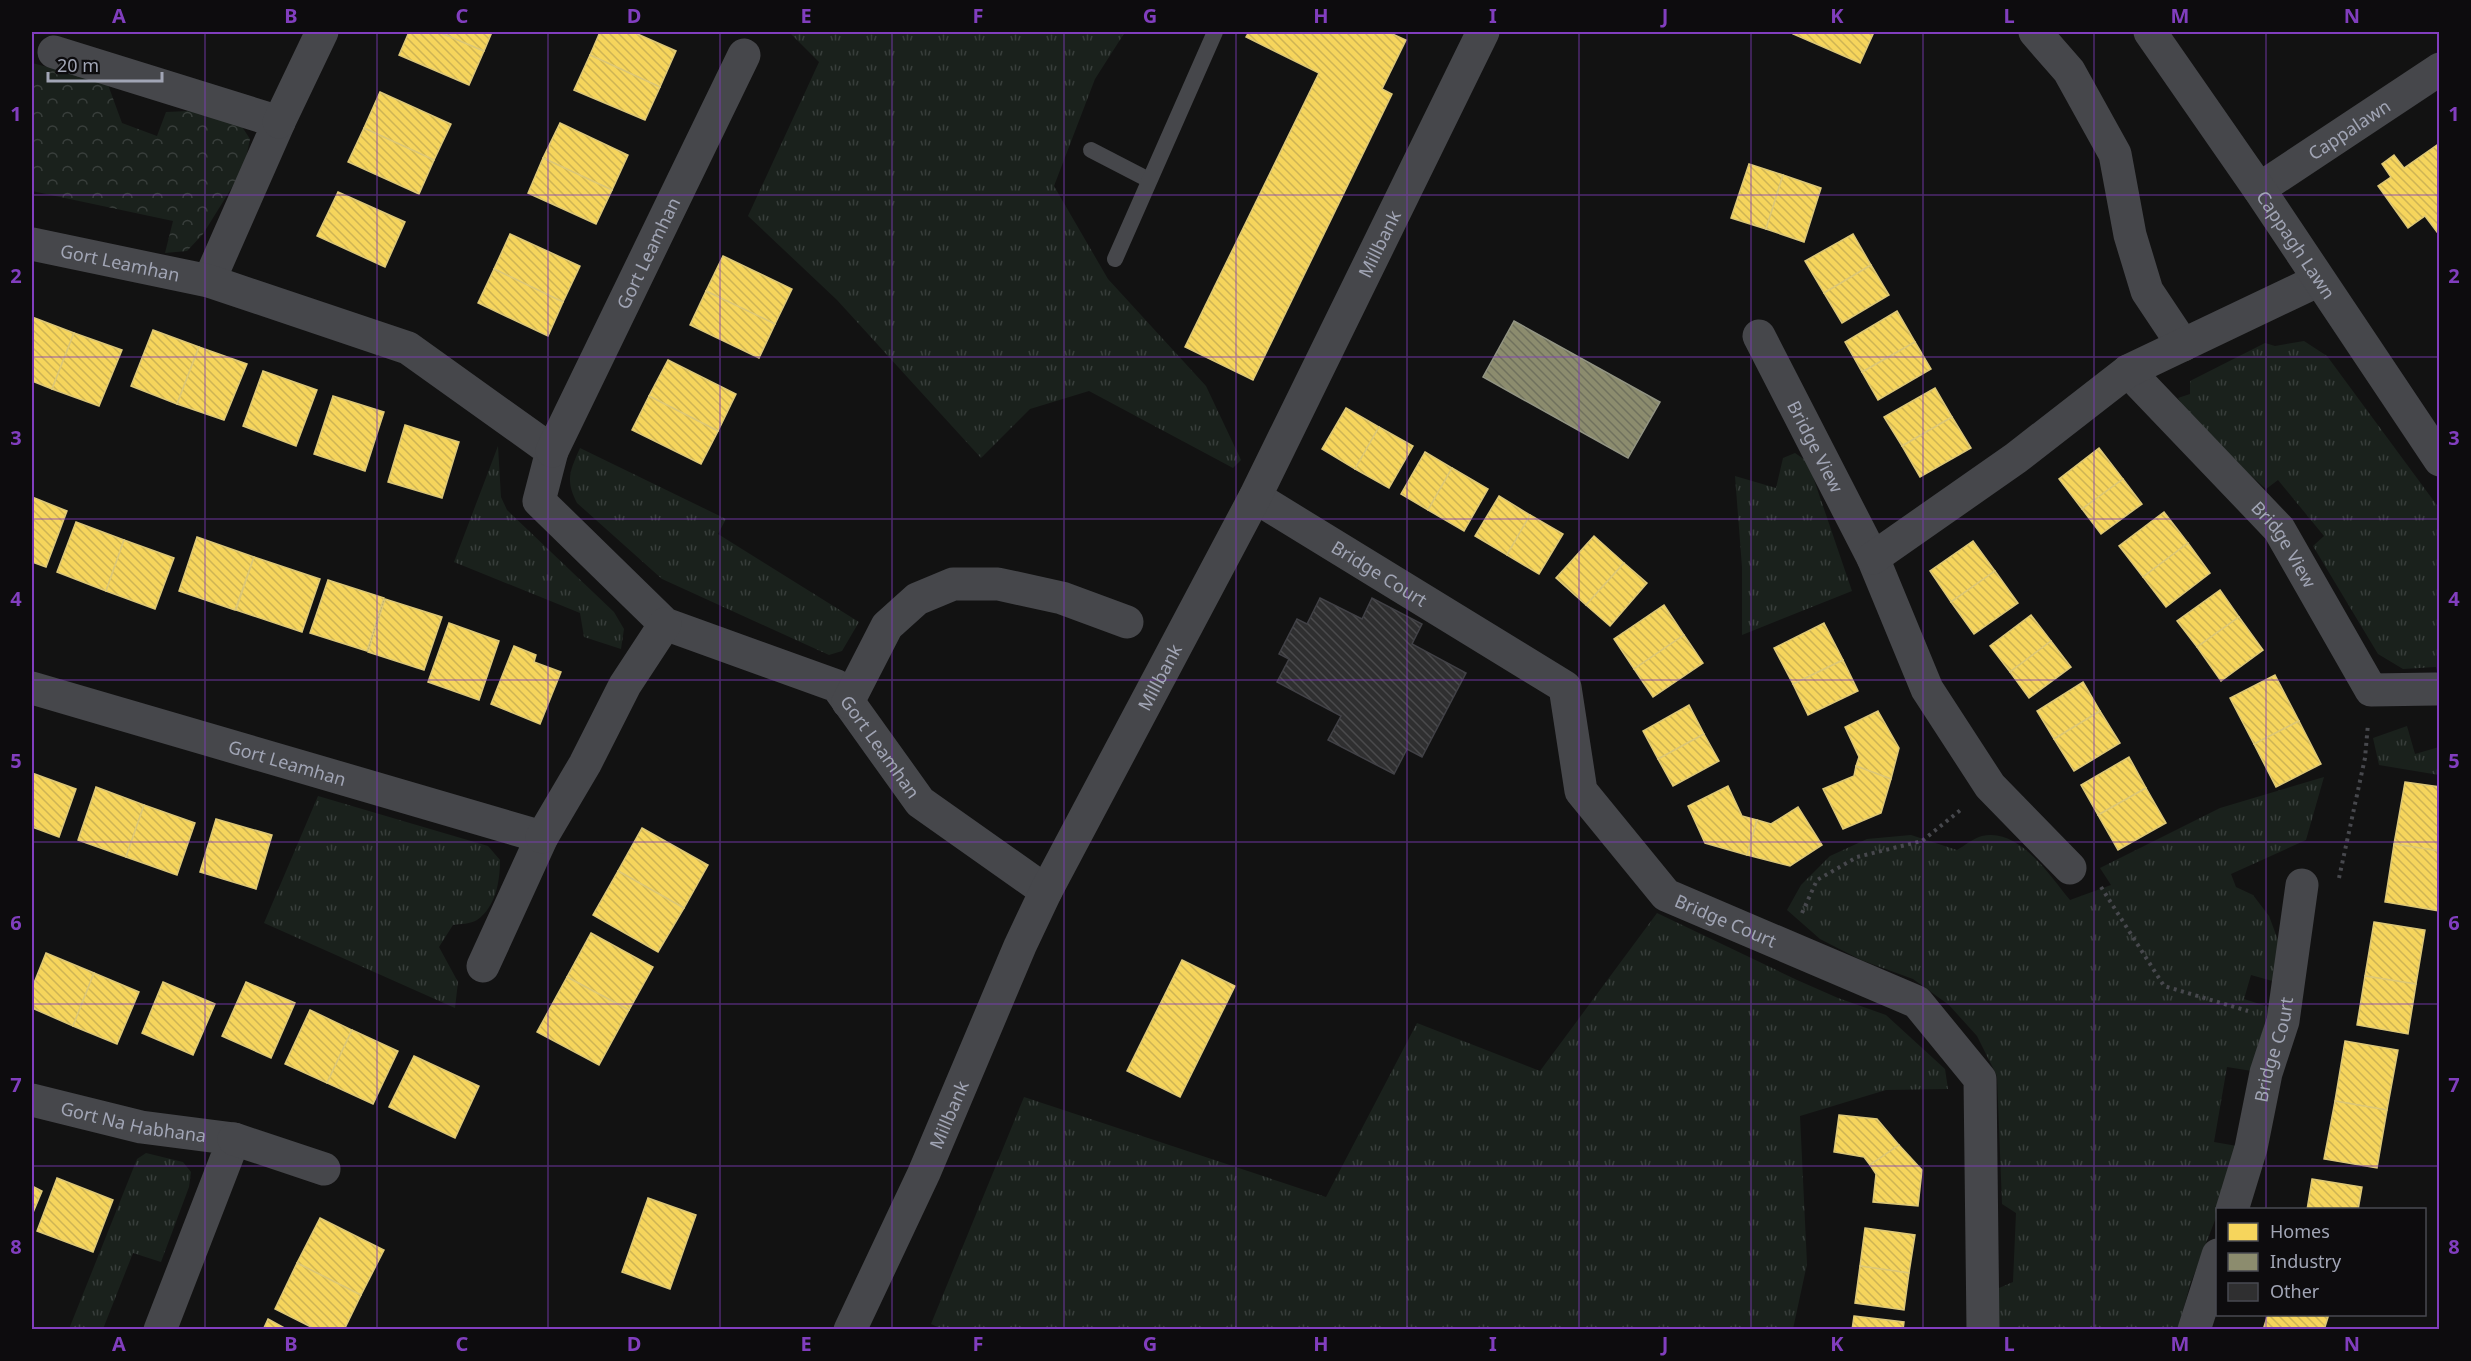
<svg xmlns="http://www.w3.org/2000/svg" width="2471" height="1361" font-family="'Noto Sans',sans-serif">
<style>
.grass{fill:url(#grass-tufts)}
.forest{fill:url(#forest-crowns)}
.homes{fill:url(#homes-back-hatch);stroke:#dcc777;stroke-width:1.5}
.industry{fill:url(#industry-back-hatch);stroke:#929483;stroke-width:1.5}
.building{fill:url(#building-back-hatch);stroke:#414146;stroke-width:1.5}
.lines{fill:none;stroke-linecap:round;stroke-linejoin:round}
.path{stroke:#47484d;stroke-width:4;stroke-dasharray:3 4.5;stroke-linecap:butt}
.service{stroke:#46474b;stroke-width:16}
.minor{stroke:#46474b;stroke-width:33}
.tertiary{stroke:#46474b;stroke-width:33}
.grid{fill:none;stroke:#813ebe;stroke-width:1.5;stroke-opacity:0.55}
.labels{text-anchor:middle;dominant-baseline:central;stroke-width:6;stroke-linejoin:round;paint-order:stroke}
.street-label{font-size:18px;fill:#a1a5b5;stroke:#0d0c0e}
.neatline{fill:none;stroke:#813ebe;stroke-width:2}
.grid-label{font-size:20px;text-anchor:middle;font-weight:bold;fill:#813ebe}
</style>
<defs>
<pattern id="grass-tufts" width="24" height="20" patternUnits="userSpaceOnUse" patternTransform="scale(1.5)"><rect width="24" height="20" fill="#1a211c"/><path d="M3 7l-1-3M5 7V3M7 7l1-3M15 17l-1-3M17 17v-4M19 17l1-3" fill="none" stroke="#383e3b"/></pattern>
<pattern id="forest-crowns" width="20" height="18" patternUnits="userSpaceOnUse" patternTransform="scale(1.5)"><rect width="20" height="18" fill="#1a211c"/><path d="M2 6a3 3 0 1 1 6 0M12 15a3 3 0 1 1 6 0" fill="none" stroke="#383e3b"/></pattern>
<pattern id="homes-back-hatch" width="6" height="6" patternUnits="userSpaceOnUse" patternTransform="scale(1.5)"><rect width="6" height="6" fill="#f6d55c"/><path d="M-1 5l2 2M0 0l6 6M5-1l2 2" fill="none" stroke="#ceb454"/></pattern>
<pattern id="industry-back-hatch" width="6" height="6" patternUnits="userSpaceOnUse" patternTransform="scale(1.5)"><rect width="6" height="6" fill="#8c8c6e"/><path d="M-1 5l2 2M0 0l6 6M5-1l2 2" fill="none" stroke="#70715d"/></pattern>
<pattern id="building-back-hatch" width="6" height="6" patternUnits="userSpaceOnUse" patternTransform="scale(1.5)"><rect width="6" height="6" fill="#2f2f30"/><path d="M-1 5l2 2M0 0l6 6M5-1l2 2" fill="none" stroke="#4a4a4c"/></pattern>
</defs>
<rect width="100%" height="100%" fill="#121212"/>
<g class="grass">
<polygon points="789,32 1125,32 1095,79 1054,186 1108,279 1206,386 1241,460 1233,468 1089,391 1030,409 981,458 837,300 748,216 819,62"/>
<polygon points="2304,341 2327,356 2439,508 2439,683 2436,667 2403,669 2378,654 2313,546 2324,536 2278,480 2266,489 2194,425 2178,398 2190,394 2190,381 2265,343 2275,346"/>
<polygon points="498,446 501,497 507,510 614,612 624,629 621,649 584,637 580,613 454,562"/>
<path d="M 580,448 L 726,519 L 718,534 L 859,622 L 842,651 L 829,655 L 662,579 L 577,503 C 565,480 570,471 580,448 Z"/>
<polygon points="1795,453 1808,462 1852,591 1742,635 1742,567 1735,476 1776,488 1783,458"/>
<polygon points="2407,726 2415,754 2439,747 2439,775 2379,765 2373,738"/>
<path d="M 2324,777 L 2306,840 L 2231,874 L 2236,887 L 2253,895 L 2269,916 L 2284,956 L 2276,982 L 2251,975 L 2244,999 L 2269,1007 L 2252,1071 L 2227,1067 L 2214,1142 L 2237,1146 L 2217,1215 L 2190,1285 L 2178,1329 L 1998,1329 L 1999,1288 L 2013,1282 L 2016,1213 L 2002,1204 L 1997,1076 L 1977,1036 L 1949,1005 L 1913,979 L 1861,960 L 1820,939 L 1787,910 L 1801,885 L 1830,856 L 1867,839 L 1911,835 L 1957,850 C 1964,846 1974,838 1982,836 C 2019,827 2050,876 2070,900 L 2111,885 L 2100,868 L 2220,808 Z"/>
<path d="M 318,796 L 488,846 L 500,860 C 500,881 496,907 477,920 C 471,924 460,924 453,925 L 439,947 L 458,982 L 455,1008 L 264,923 Z"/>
<polygon points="1657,913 1797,980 1838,998 1886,1015 1945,1069 1948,1089 1886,1090 1800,1116 1807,1264 1793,1329 944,1330 931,1324 1024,1097 1326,1197 1417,1023 1540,1071"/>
<polygon points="146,1153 183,1162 191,1172 189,1187 161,1262 133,1253 103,1329 69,1329 137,1159"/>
</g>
<polygon class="forest" points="32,63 107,82 122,123 157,136 166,112 188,111 237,119 250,139 244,168 203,234 187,251 165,253 173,221 32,191"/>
<g class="homes">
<polygon points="409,32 439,32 484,51 469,85 399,55"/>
<polygon points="439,32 492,32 484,51"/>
<polygon points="600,32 633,32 676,51 660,87 590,55"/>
<polygon points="1249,32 1388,32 1406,40 1382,89 1392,94 1253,380 1185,347 1319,73 1246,37"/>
<polygon points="1794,32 1874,32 1860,63 1793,34"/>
<polygon points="590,55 660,87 645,120 574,90"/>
<polygon points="380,92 451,124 434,160 364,128"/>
<polygon points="560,123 628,155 612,190 543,158"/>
<polygon points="364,128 434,160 419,194 348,162"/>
<polygon points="2440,143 2440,236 2425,216 2408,228 2378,186 2391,177 2382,164 2394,155 2404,168"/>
<polygon points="543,158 612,190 596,224 528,193"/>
<polygon points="1749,164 1783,175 1766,229 1731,218"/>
<polygon points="1783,175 1821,188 1804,242 1766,229"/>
<polygon points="338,192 405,222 385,267 317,236"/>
<polygon points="510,234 580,266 563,302 494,269"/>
<polygon points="1853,234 1871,265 1824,293 1805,261"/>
<polygon points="723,256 792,289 775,324 706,291"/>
<polygon points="1871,265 1889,295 1842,323 1824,293"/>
<polygon points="494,269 563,302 548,336 478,303"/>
<polygon points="706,291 775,324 759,358 690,325"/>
<polygon points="1897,311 1915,342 1862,372 1845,342"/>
<polygon points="32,317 74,333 52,389 32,381"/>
<polygon points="153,330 199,347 177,404 131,386"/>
<polygon points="74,333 122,350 99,406 52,389"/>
<polygon points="1915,342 1931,369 1878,400 1862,372"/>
<polygon points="199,347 247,364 224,420 177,404"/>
<polygon points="668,360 736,394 718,431 649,396"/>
<polygon points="263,371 317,390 296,446 243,426"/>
<polygon points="1935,388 1952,417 1902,446 1884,417"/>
<polygon points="333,396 384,412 365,471 314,454"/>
<polygon points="649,396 718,431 701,464 632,430"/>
<polygon points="1346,408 1379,427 1355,469 1322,449"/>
<polygon points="1952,417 1971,448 1920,477 1902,446"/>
<polygon points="405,425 459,442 442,498 388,482"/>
<polygon points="1379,427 1413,446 1389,488 1355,469"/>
<polygon points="2099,448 2123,479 2082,509 2059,479"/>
<polygon points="1425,452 1452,468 1428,510 1401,494"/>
<polygon points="1452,468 1488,489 1464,531 1428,510"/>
<polygon points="2123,479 2142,504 2101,534 2082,509"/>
<polygon points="1499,496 1530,515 1507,555 1475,536"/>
<polygon points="32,497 67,511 46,567 32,562"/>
<polygon points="2164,512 2188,543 2143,577 2119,546"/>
<polygon points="1530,515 1563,534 1539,574 1507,555"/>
<polygon points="76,522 124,540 106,591 57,572"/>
<polygon points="1594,536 1624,563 1586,605 1556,578"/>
<polygon points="197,537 254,557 235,610 179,591"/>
<polygon points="124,540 174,558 155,609 106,591"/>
<polygon points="1973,541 1995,571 1951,602 1930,571"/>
<polygon points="2188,543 2210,573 2166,607 2143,577"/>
<polygon points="254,557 320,579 302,632 236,610"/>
<polygon points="1624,563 1647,583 1610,626 1586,605"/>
<polygon points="1995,571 2018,603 1974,634 1951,602"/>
<polygon points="328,580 384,598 367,651 310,633"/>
<polygon points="2220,590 2239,617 2197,647 2177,621"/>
<polygon points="385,599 442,617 424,670 368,652"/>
<polygon points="1664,605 1684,635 1634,669 1614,639"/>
<polygon points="2031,615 2051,641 2010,672 1990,646"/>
<polygon points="2239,617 2263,650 2221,681 2197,647"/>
<polygon points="449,623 499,641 479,700 428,682"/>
<polygon points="1824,623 1843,660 1793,684 1774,648"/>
<polygon points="1684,635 1703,663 1653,697 1634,669"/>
<polygon points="2051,641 2071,667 2029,698 2010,672"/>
<polygon points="514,646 536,655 534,662 561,672 540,724 491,704"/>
<polygon points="1843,660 1858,691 1808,715 1793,684"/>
<polygon points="2275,675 2299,721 2254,744 2230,698"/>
<polygon points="2083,682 2100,711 2054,739 2037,711"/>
<polygon points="1689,705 1704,734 1658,759 1643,731"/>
<polygon points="1878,711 1899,748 1891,779 1856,766 1859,757 1845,727"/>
<polygon points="2100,711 2120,743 2074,771 2054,739"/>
<polygon points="2299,721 2321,764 2276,787 2254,744"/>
<polygon points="1704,734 1719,761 1673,786 1658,759"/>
<polygon points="2129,757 2146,788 2098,815 2081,785"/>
<polygon points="1856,766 1891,779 1881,813 1843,829 1823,789 1854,776"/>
<polygon points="32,773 76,789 59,837 32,827"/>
<polygon points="2405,782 2440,787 2440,851 2394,844"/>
<polygon points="1728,786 1742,816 1757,820 1747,855 1705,843 1688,806"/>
<polygon points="96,787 144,805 126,857 78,840"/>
<polygon points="2146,788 2166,823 2118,850 2098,815"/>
<polygon points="144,805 195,823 177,875 126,857"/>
<polygon points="1798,807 1822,845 1790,866 1747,855 1757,820 1771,824"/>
<polygon points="216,819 272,835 256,889 200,872"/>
<polygon points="642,828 708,865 684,908 618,871"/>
<polygon points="2394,844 2440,851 2440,911 2385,902"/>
<polygon points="618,871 684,908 658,952 593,915"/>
<polygon points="2374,922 2425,930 2416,984 2365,976"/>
<polygon points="591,933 653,967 629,1010 567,977"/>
<polygon points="46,953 94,973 73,1026 32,1008 32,988"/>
<polygon points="1182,960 1235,986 1180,1097 1127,1071"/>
<polygon points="94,973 139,992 117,1044 73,1026"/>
<polygon points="2365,976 2416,984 2408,1034 2357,1025"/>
<polygon points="567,977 629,1010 599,1065 537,1032"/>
<polygon points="163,982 215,1004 193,1055 142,1033"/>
<polygon points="246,982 295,1003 271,1058 222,1036"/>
<polygon points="310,1010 352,1030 327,1083 285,1064"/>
<polygon points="352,1030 398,1051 373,1104 327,1083"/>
<polygon points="2345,1041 2398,1050 2387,1110 2335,1101"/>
<polygon points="414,1056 479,1086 455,1138 389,1107"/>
<polygon points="2335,1101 2387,1110 2377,1168 2324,1159"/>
<polygon points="1839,1115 1877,1119 1899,1145 1870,1165 1864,1157 1834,1152"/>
<polygon points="1899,1145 1922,1170 1918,1206 1873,1202 1876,1174 1870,1165"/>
<polygon points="57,1178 113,1200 93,1252 37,1231"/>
<polygon points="2312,1179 2362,1187 2358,1210 2307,1210"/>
<polygon points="32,1186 42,1191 32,1215"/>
<polygon points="648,1198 696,1215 670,1289 622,1272"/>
<polygon points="320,1218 384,1250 361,1295 297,1263"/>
<polygon points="1865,1228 1915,1235 1909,1273 1860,1266"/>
<polygon points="297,1263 361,1295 344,1330 317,1330 275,1309"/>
<polygon points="1860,1266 1909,1273 1904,1310 1855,1303"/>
<polygon points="2268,1314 2329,1314 2324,1330 2263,1330"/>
<polygon points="1854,1316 1904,1322 1903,1330 1852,1330"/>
<polygon points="268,1319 288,1330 263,1330"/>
</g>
<polygon class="industry" points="1514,321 1660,402 1628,458 1483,377"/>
<polygon class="building" points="1320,598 1362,619 1372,598 1422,624 1412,644 1466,673 1422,757 1407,749 1394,774 1328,740 1341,716 1277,682 1289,659 1279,654 1297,619 1307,624"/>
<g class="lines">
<g class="path">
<polyline points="2339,878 2365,758 2368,724"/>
<polyline points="2101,887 2164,986 2248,1011"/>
<polyline points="1802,913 1817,880 1857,857 1922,841 1963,808"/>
</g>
<g class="service">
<polyline points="1091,150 1149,180"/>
<polyline points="1115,259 1215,32"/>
</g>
<g class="minor">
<polyline points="2035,32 2069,71 2115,154 2130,235 2147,291 2183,345"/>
<polyline points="54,52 279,122 209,281"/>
<polyline points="279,122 322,32"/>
<path id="s1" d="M 2259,189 L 2440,69"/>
<path id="s2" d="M 32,244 L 209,281 L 408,348 L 552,451 L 539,501 L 665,624 L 837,686 L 920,802 L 1046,891"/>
<path id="s3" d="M 1759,336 L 1873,558 L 1927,689 L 1990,786 L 2070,868"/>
<path id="s4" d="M 2128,371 L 2279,529 L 2371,690 L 2436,689"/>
<path id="s5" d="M 552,451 L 744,55"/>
<path id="s6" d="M 1255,497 L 1565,687 L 1581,791 L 1666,895 L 1917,1002 L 1980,1079 L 1983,1330"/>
<polyline points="1873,558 2016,458 2128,371 2319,280"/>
<path id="s7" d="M 32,688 L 542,837 L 483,966"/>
<polyline points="848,702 887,626 917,599 953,584 998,584 1062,598 1127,622"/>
<polyline points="542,837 585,764 625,685 665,624"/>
<path id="s8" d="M 32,1100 L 141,1127 L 234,1139 L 160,1330"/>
<polyline points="234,1139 324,1169"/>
<path id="s9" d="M 2232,1210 L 2251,1148 L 2266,1073 L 2283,1021 L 2302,885"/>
<polyline points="2194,1330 2218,1255"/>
</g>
<g class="tertiary">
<path id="s10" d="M 2150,32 L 2259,189 L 2440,460"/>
<path id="s11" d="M 850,1330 L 924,1173 L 1020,946 L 1046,891 L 1255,497 L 1483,32"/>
</g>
</g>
<path class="grid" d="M 205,32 L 205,1330M 377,32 L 377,1330M 548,32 L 548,1330M 720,32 L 720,1330M 892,32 L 892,1330M 1064,32 L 1064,1330M 1236,32 L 1236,1330M 1407,32 L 1407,1330M 1579,32 L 1579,1330M 1751,32 L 1751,1330M 1923,32 L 1923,1330M 2094,32 L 2094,1330M 2266,32 L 2266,1210M 32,195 L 2440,195M 32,357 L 2440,357M 32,519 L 2440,519M 32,680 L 2440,680M 32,842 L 2440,842M 32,1004 L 2440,1004M 32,1166 L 2440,1166M 2266,1314 L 2266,1330"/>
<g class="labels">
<g class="street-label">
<text stroke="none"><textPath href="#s1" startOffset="108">Cappalawn</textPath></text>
<text stroke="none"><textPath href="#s11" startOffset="1209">Millbank</textPath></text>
<text stroke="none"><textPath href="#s10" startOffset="258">Cappagh Lawn</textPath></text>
<text stroke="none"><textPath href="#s5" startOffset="220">Gort Leamhan</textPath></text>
<text stroke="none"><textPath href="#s2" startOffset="90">Gort Leamhan</textPath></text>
<text stroke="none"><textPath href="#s3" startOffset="124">Bridge View</textPath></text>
<text stroke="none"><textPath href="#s4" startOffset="234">Bridge View</textPath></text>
<text stroke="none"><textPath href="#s6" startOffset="146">Bridge Court</textPath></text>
<text stroke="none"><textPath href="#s11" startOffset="723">Millbank</textPath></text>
<text stroke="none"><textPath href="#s2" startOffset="1053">Gort Leamhan</textPath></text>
<text stroke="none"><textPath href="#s7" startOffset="266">Gort Leamhan</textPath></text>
<text stroke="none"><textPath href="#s6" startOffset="668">Bridge Court</textPath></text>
<text stroke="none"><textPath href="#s9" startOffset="166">Bridge Court</textPath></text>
<text stroke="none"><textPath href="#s11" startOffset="237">Millbank</textPath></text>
<text stroke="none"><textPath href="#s8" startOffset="104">Gort Na Habhana</textPath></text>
</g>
</g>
<rect width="2471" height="1361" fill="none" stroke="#0d0c0e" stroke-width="66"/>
<rect x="2216" y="1208" width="210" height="108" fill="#0d0c0e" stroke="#484951" stroke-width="1.5"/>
<rect x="2228" y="1223" width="30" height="18" fill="#f6d55c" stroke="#484951" stroke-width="1.5"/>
<text x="2270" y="1238" font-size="18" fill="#a1a5b5">Homes</text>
<rect x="2228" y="1253" width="30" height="18" fill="#8c8c6e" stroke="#484951" stroke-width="1.5"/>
<text x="2270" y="1268" font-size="18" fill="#a1a5b5">Industry</text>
<rect x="2228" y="1283" width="30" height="18" fill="#2f2f30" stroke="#484951" stroke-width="1.5"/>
<text x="2270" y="1298" font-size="18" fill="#a1a5b5">Other</text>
<path d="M48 72v9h114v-9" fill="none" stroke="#a1a5b5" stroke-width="3"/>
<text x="57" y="72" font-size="18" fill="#a1a5b5" stroke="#0d0c0e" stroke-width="4.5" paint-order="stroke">20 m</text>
<rect x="33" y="33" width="2405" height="1295" class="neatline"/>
<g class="grid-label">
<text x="119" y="23">A</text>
<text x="291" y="23">B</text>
<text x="462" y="23">C</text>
<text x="634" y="23">D</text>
<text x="806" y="23">E</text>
<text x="978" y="23">F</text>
<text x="1150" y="23">G</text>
<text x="1321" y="23">H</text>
<text x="1493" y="23">I</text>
<text x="1665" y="23">J</text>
<text x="1837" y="23">K</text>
<text x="2009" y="23">L</text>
<text x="2180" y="23">M</text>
<text x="2352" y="23">N</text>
<text x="16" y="121">1</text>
<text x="2454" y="121">1</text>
<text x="16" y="283">2</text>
<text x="2454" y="283">2</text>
<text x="16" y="445">3</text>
<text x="2454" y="445">3</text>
<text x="16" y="606">4</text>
<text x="2454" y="606">4</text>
<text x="16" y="768">5</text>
<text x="2454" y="768">5</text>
<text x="16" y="930">6</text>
<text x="2454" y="930">6</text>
<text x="16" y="1092">7</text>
<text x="2454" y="1092">7</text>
<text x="16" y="1254">8</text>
<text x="2454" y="1254">8</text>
<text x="119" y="1351">A</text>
<text x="291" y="1351">B</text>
<text x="462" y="1351">C</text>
<text x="634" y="1351">D</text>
<text x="806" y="1351">E</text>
<text x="978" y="1351">F</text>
<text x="1150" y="1351">G</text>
<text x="1321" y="1351">H</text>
<text x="1493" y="1351">I</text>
<text x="1665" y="1351">J</text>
<text x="1837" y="1351">K</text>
<text x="2009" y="1351">L</text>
<text x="2180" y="1351">M</text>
<text x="2352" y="1351">N</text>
</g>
</svg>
